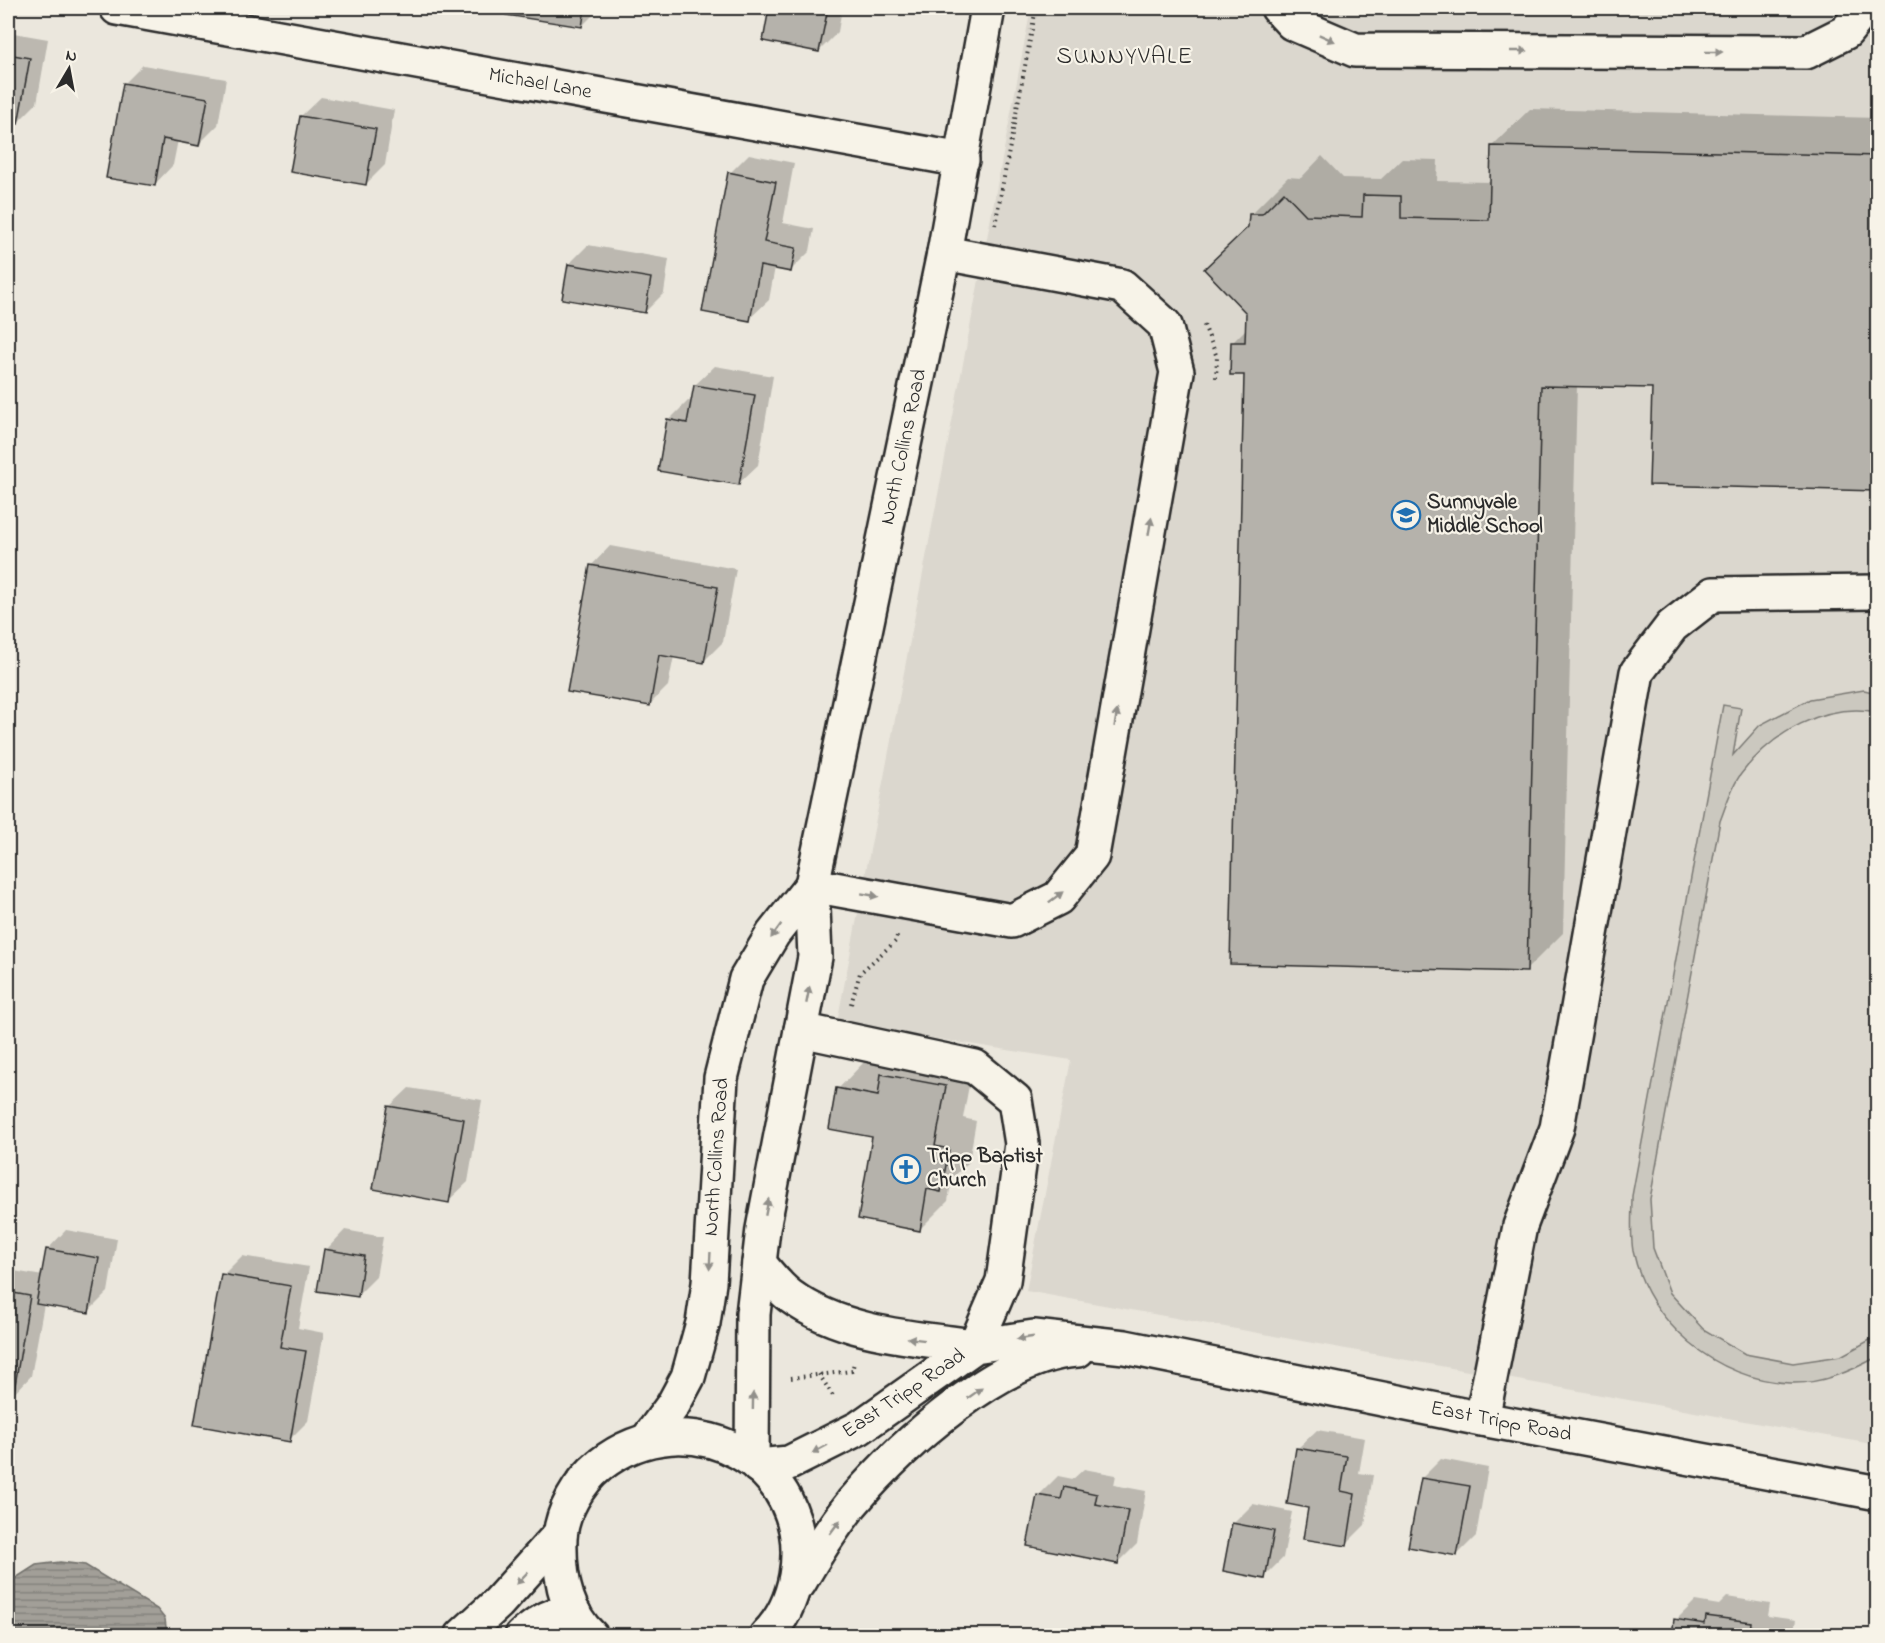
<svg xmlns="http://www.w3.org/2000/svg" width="1885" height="1643" font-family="'Indie Flower',sans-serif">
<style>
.built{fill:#dbd7ce}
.green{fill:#cbc8bf;stroke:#7b7a75;stroke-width:1.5}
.water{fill:url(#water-rules);stroke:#72716c;stroke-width:1.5}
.shadow{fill:#0003}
.building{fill:#b5b2ab;stroke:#2b2b2b;stroke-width:1.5}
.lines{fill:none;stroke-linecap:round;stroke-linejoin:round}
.minor-casing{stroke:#2b2b2b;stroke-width:38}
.path{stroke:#2b2b2b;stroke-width:4;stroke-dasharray:1.5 4.5;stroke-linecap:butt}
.minor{stroke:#f7f3e8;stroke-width:33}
.oneway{fill:#918f8a}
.labels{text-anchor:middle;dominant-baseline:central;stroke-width:4.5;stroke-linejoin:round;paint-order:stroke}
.street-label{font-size:21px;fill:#2b2b2b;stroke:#f7f3e8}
.poi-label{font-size:21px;font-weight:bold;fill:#2b2b2b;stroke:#f7f3e8;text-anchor:start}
.quarter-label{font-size:24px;letter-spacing:1.5px;fill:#2b2b2b;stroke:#f7f3e8}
</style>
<defs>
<pattern id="water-rules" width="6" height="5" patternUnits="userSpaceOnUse" patternTransform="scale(1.5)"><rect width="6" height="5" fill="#a29f98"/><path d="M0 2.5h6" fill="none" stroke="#84827c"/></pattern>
</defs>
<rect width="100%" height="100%" fill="#ebe7dd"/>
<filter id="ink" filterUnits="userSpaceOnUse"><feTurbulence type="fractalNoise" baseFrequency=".0167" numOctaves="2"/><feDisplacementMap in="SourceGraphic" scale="12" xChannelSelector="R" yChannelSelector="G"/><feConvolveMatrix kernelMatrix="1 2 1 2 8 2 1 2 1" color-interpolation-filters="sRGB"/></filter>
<g filter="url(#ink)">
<polygon class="built" points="1031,8 1877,8 1877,1445 1026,1291 1071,1060 837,1023"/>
<path class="green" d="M 1864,690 L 1877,693 L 1877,712 C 1824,702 1772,733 1741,774 C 1731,787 1726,806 1720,821 L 1650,1199 L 1653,1248 L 1670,1293 L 1703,1329 L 1745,1354 L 1793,1363 L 1841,1356 L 1877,1336 L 1877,1357 C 1851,1371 1822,1384 1791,1383 C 1717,1381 1648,1323 1633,1251 C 1630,1234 1632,1213 1632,1196 L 1723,705 L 1741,708 L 1733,755 L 1760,725 L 1810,699 Z"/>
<polygon class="water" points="60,1562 85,1565 157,1609 165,1619 167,1635 8,1635 8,1583 36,1565"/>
<g class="shadow">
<polygon points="509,8 600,8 582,26 508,13"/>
<polygon points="771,8 842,8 838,32 819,51 765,40"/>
<polygon points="8,32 48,39 37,103 18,122 8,121"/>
<polygon points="143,65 226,79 218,125 199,144 178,140 173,165 154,185 124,84"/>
<polygon points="321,97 394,110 385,165 366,184 301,116"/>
<polygon points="1530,109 1878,118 1878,489 1653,387 1577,385 1563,933 1526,970 1233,342 1247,328 1248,312 1206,269 1250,225 1250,215 1288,177 1301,178 1322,156 1343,178 1381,179 1402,159 1438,160 1437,181 1491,182 1492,146"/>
<polygon points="749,154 794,163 783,223 814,229 810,251 791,270 775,267 769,300 749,319 730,173"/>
<polygon points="588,245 669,259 664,293 645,312 569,264"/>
<polygon points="715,366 773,376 758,465 738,484 669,420 688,401 693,402 695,385"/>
<polygon points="610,546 736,569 723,642 704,661 674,656 668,686 649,705 591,566"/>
<polygon points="974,1058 963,1118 976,1121 969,1162 952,1178 948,1201 920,1229 874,1136 838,1089 866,1060"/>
<polygon points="409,1088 482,1100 468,1182 448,1201 389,1107"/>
<polygon points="66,1230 117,1239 108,1292 88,1312 44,1304 31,1376 12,1396 8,1395 8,1270 43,1276 47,1250"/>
<polygon points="345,1230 383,1237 376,1277 357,1296 326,1250"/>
<polygon points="242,1256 309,1267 298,1328 324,1333 308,1421 289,1440 223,1275"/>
<polygon points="1317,1430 1365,1438 1359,1473 1373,1475 1365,1525 1346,1544 1310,1506 1297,1449"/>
<polygon points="1441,1459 1488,1468 1476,1536 1457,1555 1422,1478"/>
<polygon points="1084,1469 1116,1475 1114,1485 1146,1491 1137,1544 1118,1563 1039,1495 1058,1476 1073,1479"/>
<polygon points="1253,1504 1292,1512 1283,1558 1264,1577 1225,1569 1234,1523"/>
<polygon points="1727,1597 1770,1604 1768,1616 1796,1620 1793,1636 1673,1636 1676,1620 1695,1601 1719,1605"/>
</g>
<g class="building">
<polygon points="508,8 585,8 582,27 506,15"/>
<polygon points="769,8 828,8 819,52 763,41"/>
<polygon points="8,54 30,58 18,124 8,122"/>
<polygon points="123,83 208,98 199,146 163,139 155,186 106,178"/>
<polygon points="300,116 376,129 366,185 290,172"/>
<polygon points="1491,146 1878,156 1878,491 1649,485 1652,388 1541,386 1527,972 1230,964 1244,375 1230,375 1231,342 1245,342 1246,313 1204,269 1248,227 1249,214 1262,214 1284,192 1306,215 1362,217 1363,195 1401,196 1401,218 1489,220"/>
<polygon points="728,172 776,182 764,242 796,248 791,272 760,266 750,321 702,312"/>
<polygon points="568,264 651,278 645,313 562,299"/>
<polygon points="694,385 755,395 739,485 658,471 667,419 687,423"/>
<polygon points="590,565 718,587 704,663 659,655 650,706 567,692"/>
<polygon points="881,1074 946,1086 935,1146 949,1149 941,1192 927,1189 920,1231 858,1219 872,1137 829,1129 836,1088 878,1096"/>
<polygon points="388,1106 464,1119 449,1203 373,1189"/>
<polygon points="46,1249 99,1258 89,1313 36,1304"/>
<polygon points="324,1249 364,1256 358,1297 317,1291"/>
<polygon points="221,1274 291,1286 280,1347 306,1351 290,1442 194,1425"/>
<polygon points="8,1292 30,1296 13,1397 8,1396"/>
<polygon points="1296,1448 1347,1456 1341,1491 1355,1494 1347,1546 1303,1539 1308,1508 1287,1504"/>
<polygon points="1421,1478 1470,1486 1457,1556 1408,1547"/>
<polygon points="1064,1487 1097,1494 1095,1504 1128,1510 1118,1564 1027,1546 1037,1495 1061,1499"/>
<polygon points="1232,1523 1274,1531 1265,1579 1223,1571"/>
<polygon points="1706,1616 1751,1622 1750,1634 1757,1636 1672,1636 1674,1619 1705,1624"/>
</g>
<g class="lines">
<g class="minor-casing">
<g id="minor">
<polyline points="117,8 962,160"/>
<polyline points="1278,8 1292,23 1355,50 1806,52 1846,32 1865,8"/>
<polyline points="812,885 1012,921 1058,898 1092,856 1177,372 1165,325 1122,286 944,253"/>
<path d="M 759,1263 C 768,1274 778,1287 790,1296 C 842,1334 913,1338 975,1346 L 1003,1281 L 1022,1144 L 1015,1100 L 975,1067 L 801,1030"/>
<polyline points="1482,1419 1520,1226 1557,1128 1637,672 1672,626 1713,594 1878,592"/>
<polyline points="648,1439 673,1405 688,1377 703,1323 709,1283 721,1078 746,979 773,934 812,885"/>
<polyline points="752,1460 753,1314 763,1229 815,957 812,885 944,253 988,8"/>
<polyline points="758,1466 789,1463 859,1428 975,1346 1034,1337 1125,1347 1482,1419 1878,1493"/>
<path d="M 799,1583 C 815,1555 832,1528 852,1503 C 901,1446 1000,1354 1078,1350"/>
<polyline points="462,1636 498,1603 560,1534"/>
<path d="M 522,1636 C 540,1622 551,1612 574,1613"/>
<path d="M 591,1636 C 564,1611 559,1573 560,1539 C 561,1513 579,1482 600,1465 C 687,1396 816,1462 796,1576 C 792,1598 782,1620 766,1636"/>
</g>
</g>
<g class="path">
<polyline points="995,225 1036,8"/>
<polyline points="1204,325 1217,357 1216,378"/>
<polyline points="851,1004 860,973 896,941 897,936"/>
<polyline points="819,1374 835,1399"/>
<polyline points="791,1378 852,1371 854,1363"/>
</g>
<use href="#minor" class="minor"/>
</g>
<defs><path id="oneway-solid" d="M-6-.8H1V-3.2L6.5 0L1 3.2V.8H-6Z" transform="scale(1.5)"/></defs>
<g class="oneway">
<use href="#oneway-solid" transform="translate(1327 38) rotate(24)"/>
<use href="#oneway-solid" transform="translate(1519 51)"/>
<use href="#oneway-solid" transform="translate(1714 52)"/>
<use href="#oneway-solid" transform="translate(1150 526) rotate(-80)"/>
<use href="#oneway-solid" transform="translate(1116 718) rotate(-80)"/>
<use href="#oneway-solid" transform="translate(870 895) rotate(10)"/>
<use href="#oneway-solid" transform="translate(1056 897) rotate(-37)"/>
<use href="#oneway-solid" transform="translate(776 931) rotate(126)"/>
<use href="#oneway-solid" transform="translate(808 995) rotate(-79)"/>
<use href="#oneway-solid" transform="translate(767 1207) rotate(-79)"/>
<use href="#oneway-solid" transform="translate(710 1261) rotate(93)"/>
<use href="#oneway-solid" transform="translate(1025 1338) rotate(172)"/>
<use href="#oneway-solid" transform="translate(916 1339) rotate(-173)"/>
<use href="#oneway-solid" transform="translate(975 1393) rotate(-35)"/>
<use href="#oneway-solid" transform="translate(753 1401) rotate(-89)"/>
<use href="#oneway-solid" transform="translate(820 1449) rotate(152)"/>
<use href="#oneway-solid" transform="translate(835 1527) rotate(-53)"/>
<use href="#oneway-solid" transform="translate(522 1578) rotate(134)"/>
</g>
</g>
<defs>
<g id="school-ring" transform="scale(1.5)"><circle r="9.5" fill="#f7f3e8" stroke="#1f6fb2" stroke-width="1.5"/><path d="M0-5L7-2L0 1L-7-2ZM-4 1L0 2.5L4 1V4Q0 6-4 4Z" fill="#1f6fb2"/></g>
<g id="church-ring" transform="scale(1.5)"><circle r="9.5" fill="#f7f3e8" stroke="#1f6fb2" stroke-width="1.5"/><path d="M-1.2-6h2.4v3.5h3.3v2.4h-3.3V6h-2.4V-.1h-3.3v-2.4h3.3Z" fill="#1f6fb2"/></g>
</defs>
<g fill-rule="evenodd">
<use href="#school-ring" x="1406" y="515"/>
<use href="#church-ring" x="906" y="1169"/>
</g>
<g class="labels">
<g class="street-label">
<text transform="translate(540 84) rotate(10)">Michael Lane</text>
<text transform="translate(904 447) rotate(-78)">North Collins Road</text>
<text transform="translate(717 1157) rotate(-86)">North Collins Road</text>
<text transform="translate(904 1394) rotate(-34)">East Tripp Road</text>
<text transform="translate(1501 1422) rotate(11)">East Tripp Road</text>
</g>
<g class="poi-label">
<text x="1427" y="503">Sunnyvale<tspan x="1427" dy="24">Middle School</tspan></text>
<text x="927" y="1157">Tripp Baptist<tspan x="927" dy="24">Church</tspan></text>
</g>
<g class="quarter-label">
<text x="1125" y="57">SUNNYVALE</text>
</g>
</g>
<rect width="1885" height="1643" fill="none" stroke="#f7f3e8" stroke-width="30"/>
<rect x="15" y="15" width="1855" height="1613" fill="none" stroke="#2b2b2b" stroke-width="2" filter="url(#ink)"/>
<g transform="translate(69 69) rotate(10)" stroke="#f7f3e8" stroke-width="4.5" paint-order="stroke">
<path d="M0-4.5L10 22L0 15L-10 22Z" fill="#2b2b2b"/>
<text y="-9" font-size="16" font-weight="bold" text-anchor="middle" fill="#2b2b2b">N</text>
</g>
</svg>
